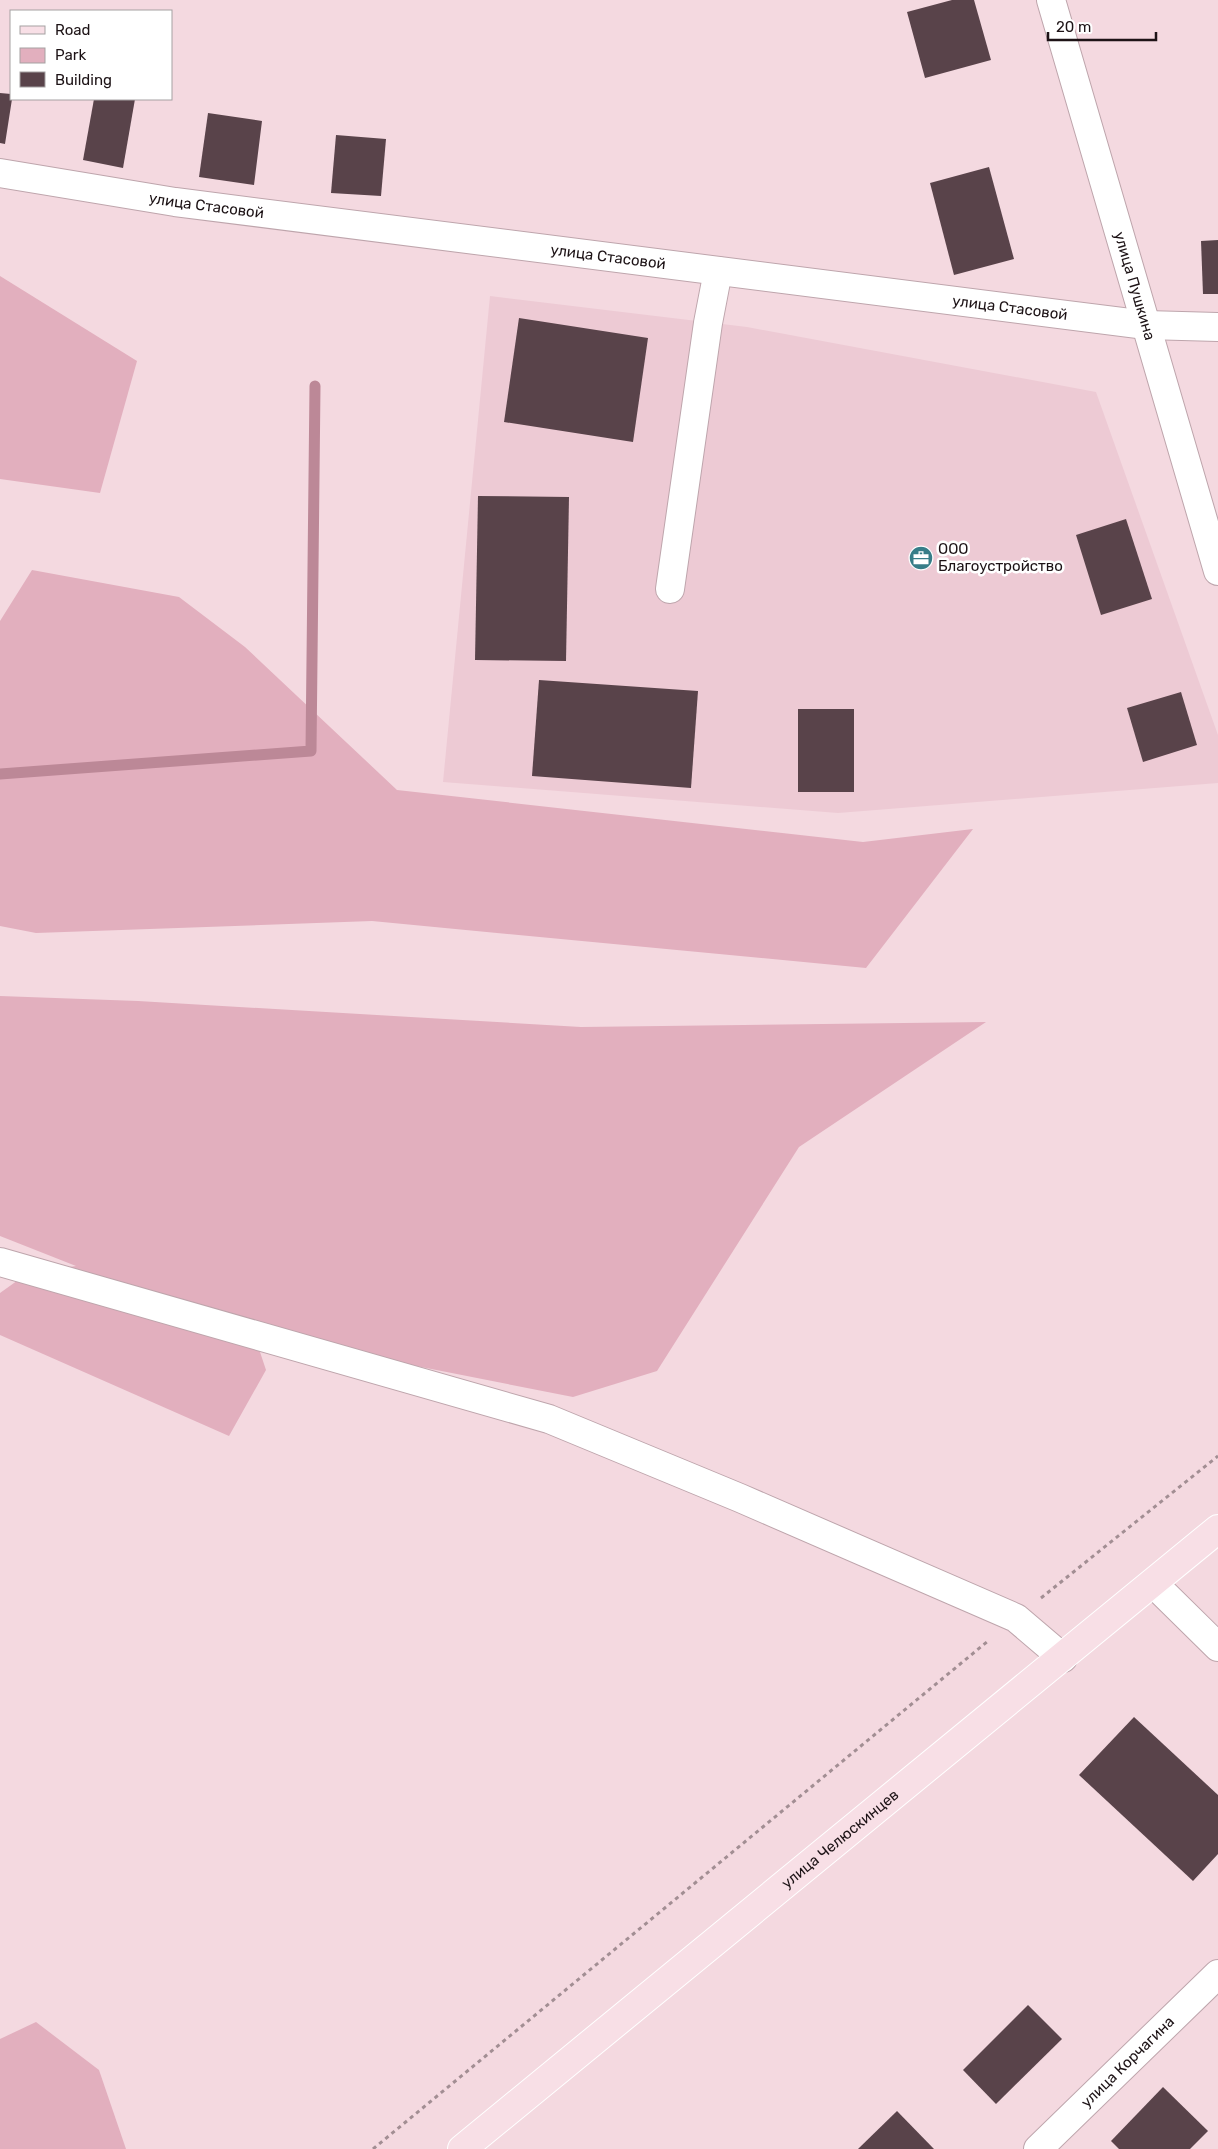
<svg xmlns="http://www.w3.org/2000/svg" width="1218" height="2149" font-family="Rubik,sans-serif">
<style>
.built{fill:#edcad4}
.green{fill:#e2afbe}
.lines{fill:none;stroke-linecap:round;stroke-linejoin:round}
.stream{stroke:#bc8897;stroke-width:11}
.building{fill:#59434a}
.minor-casing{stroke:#bea5ac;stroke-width:30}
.major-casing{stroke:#fff;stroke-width:30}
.path{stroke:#a28e93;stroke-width:3;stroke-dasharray:4 4;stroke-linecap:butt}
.minor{stroke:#fff;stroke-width:28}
.major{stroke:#f8dfe6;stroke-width:28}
.labels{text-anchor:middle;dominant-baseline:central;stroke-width:5;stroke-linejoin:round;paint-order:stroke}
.street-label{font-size:15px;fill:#1d1316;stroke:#fff}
.poi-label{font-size:15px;fill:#1d1316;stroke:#fff;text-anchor:start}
</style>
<rect width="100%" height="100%" fill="#f4d9e0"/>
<polygon class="built" points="490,296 747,327 1096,392 1218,735 1218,783 838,813 443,782"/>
<g class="green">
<polygon points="0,276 137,361 100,493 0,479"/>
<polygon points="32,570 179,597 245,647 397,790 863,842 973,829 866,968 372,921 36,933 0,926 0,621"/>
<polygon points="0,996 138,1001 581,1027 986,1022 799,1147 657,1371 573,1397 254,1334 266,1370 229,1436 0,1335 0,1293 28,1273 76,1266 0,1236"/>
<polygon points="36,2022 99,2070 126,2149 0,2149 0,2039"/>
</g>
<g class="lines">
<polyline class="stream" points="0,774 311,751 315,386"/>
</g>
<g class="building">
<polygon points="952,0 974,0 991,60 925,78 907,12"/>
<polygon points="0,93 11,94 12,99 5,144 0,143"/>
<polygon points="94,99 135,99 123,168 83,160"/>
<polygon points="208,113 262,121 254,185 199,177"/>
<polygon points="336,135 386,139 381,196 331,193"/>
<polygon points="989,167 1014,259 954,275 930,183"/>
<polygon points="1218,240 1218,294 1203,294 1201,241"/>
<polygon points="519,318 648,338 633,442 504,422"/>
<polygon points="478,496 569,497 566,661 475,660"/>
<polygon points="1126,519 1152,599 1101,615 1076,535"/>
<polygon points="539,680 698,691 691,788 532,776"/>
<polygon points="1181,692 1197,745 1143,762 1127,708"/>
<rect x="798" y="709" width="56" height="83"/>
<polygon points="1134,1717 1218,1795 1218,1854 1193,1881 1079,1775"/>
<polygon points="1028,2005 1062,2039 996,2104 963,2070"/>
<polygon points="1163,2087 1208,2131 1190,2149 1119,2149 1111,2141"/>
<polygon points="897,2111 934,2149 858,2149"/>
</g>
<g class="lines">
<g class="minor-casing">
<g id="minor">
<path id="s1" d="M 1051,0 L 1218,571"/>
<path id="s2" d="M 0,173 L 175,202 L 1146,325 L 1218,327"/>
<polyline points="670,589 708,323 718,271"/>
<polyline points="0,1262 549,1419 740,1498 1016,1618 1063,1658"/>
<polyline points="1153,1583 1218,1647"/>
<path id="s3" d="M 1038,2149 L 1218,1974"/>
</g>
</g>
<g class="major-casing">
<g id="major">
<path id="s4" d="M 462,2149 L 1218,1529"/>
</g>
</g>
<g class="path">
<polyline points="1041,1598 1218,1456"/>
<polyline points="373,2149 988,1641"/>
</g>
<use href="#minor" class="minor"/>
<use href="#major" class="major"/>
</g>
<defs>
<g id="office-disc" transform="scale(1.25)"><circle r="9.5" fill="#377d88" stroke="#fff"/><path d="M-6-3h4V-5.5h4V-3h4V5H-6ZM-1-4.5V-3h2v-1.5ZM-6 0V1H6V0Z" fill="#fff"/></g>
</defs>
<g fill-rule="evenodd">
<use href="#office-disc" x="921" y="558"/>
</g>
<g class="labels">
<g class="street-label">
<text stroke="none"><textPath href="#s2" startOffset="209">улица Стасовой</textPath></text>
<text stroke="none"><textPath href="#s2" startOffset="614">улица Стасовой</textPath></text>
<text stroke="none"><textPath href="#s1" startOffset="298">улица Пушкина</textPath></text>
<text stroke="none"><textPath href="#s2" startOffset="1019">улица Стасовой</textPath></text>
<text stroke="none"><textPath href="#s4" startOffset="489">улица Челюскинцев</textPath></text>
<text stroke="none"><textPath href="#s3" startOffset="125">улица Корчагина</textPath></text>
</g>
<g class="poi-label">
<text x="938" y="549">ООО<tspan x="938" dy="17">Благоустройство</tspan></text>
</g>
</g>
<rect x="10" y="10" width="162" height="90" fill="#ffffff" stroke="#a5a1a2"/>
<rect x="20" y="26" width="25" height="8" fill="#f8dfe6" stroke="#a5a1a2"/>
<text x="55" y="35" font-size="15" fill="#1d1316">Road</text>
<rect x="20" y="48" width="25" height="15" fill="#e2afbe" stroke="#a5a1a2"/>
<text x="55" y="60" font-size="15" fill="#1d1316">Park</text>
<rect x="20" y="72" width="25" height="15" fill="#59434a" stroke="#a5a1a2"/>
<text x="55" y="85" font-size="15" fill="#1d1316">Building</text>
<path d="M1048 32v8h108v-8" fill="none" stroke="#1d1316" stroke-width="2.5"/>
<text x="1056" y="32" font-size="15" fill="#1d1316" stroke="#ffffff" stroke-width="4" paint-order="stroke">20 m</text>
</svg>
